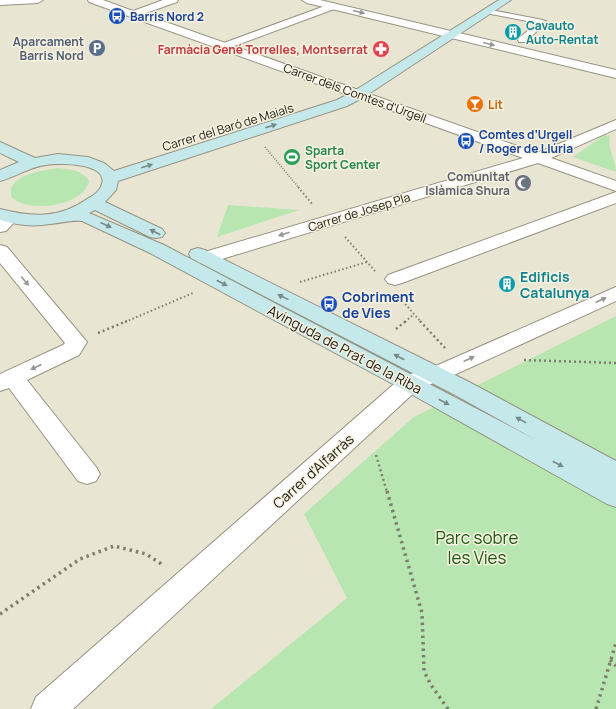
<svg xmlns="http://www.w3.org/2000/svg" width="616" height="709" font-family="Manrope,sans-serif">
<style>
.green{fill:#b7e6b0}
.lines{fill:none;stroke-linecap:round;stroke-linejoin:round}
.service-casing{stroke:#979382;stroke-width:2}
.pedestrian-casing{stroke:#979382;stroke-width:2}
.minor-casing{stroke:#979382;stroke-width:2}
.tertiary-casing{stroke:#979382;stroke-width:2}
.secondary-casing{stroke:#979382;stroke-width:2}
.path-far3{stroke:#7f7d70;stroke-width:1.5;stroke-dasharray:1 1.5;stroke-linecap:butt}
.path-far2{stroke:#7f7d70;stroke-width:2;stroke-dasharray:1.5 2.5;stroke-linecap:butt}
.path-far1{stroke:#7f7d70;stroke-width:2.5;stroke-dasharray:2 3;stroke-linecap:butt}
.path{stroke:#7f7d70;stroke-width:3.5;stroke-dasharray:2.5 4;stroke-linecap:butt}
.service{fill:#fff;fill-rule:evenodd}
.pedestrian{fill:#fff;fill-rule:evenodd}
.minor{fill:#fff;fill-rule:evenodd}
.tertiary{fill:#fff;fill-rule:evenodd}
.secondary{fill:#c5e8ea;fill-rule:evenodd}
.oneway{fill:#979793}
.oneway2{fill:#778a88}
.labels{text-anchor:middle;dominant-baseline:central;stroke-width:3;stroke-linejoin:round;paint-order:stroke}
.far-transit-label{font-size:12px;font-weight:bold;fill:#164399;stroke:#f7f2e0;text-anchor:start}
.far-culture-label{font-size:12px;font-weight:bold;fill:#0d838f;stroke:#f7f2e0;text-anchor:start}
.far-service-label{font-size:12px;font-weight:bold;fill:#4e5e75;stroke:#f7f2e0;text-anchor:end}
.far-health-label{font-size:12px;font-weight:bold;fill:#be3a42;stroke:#f7f2e0;text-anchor:end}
.far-street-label{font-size:12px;fill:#181710;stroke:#f7f2e0}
.far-food-label{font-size:12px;font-weight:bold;fill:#c56008;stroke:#f7f2e0;text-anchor:start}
.far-leisure-label{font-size:12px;font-weight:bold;fill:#27864d;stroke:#f7f2e0;text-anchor:start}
.far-worship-label{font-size:12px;font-weight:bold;fill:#5b616d;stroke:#f7f2e0;text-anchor:end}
.culture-label{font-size:14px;font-weight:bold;fill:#0d838f;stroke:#f7f2e0;text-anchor:start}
.transit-label{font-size:14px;font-weight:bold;fill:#164399;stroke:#f7f2e0;text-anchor:start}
.street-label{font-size:14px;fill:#181710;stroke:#f7f2e0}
.near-park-label{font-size:17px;fill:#1b5812;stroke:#f7f2e0}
</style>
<rect width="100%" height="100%" fill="#e9e5d3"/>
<g class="green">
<path d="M 604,135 L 610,136 C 607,149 616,159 616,172 L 573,157 Z"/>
<path d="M 58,168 C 70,169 82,170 89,181 C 84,205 35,212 17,201 C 13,199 10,196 11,191 C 12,174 45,170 58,168 Z"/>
<polygon points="228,205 229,205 299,210 217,237"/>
<polygon points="616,316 616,709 211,709 347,598 304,514 414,417"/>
</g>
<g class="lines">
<g class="service-casing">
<polygon id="service" points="486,9 543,20 547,22 525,42 519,42 518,40 519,38 537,23 486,13"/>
</g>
<g class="pedestrian-casing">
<g id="pedestrian">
<polygon points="333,3 338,6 337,8 229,48 221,48 219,46 221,44"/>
<polygon points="616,192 616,203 402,283 395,285 388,283 385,279 388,275"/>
</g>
</g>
<g class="minor-casing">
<g id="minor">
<polygon points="88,0 103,0 133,11 163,0 178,0 177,2 143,14 537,153 616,120 616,129 551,158 616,181 616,191 538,163 212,262 205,264 198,262 196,258 198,254 523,158 89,2"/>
<polygon points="302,0 320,0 616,70 616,78 307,3"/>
<polygon points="10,212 16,213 19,217 6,231 0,232 0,217 4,213"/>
<polygon points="0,245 7,247 87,342 79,355 27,380 96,467 100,474 96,481 87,484 78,481 9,388 0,391 0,374 63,345 65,343 0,263"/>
<polygon points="616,287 616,301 454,375 418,389 73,709 31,709 36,697 402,377 438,365"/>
</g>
</g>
<g class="tertiary-casing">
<polygon id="tertiary" points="0,0 43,0 38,3 0,5"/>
</g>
<g class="secondary-casing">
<path id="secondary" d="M 499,0 L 511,0 L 364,97 L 347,106 L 118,181 L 116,190 L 105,202 L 162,229 L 165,233 L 162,237 L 156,238 L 150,237 L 95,210 L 89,213 L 164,245 L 536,440 L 455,395 L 191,258 L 189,254 L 191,250 L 198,248 L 205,250 L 471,383 L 616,461 L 616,507 L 607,504 L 402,389 L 150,253 L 82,221 C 70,220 62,223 50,224 C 33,227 16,225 0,220 L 0,209 C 31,217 59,219 87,199 C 93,196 100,191 102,184 C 108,162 58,163 46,165 C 29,167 16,177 0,181 L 0,170 L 19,162 L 0,153 L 0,142 L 35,158 L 58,154 L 88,157 L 104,163 L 114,171 L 337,100 L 354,91 Z"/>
</g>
<polyline class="path-far3" points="265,147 299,188"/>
<g class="path-far2">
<polyline points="298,187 313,205"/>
<polyline points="345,237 375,271"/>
<polyline points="300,282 367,262"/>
<polyline points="400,298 421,322"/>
<polyline points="125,322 193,293"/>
<polyline points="405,322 414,314"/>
</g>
<g class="path-far1">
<polyline points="420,321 445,348"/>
<polyline points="396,329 406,321"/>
<polyline points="98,333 127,321"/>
<polyline points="524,360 616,363"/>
<polyline points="376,455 387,492"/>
</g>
<g class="path">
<polyline points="387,491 422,613 424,671 431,685 448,709"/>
<polyline points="0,614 80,559 114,546 146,554 160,563 163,567"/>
<polyline points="610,660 616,666"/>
<polyline points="596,709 616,643"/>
</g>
<use href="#service" class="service"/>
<use href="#pedestrian" class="pedestrian"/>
<use href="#minor" class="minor"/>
<use href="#tertiary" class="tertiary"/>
<use href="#secondary" class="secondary"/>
</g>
<defs><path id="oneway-solid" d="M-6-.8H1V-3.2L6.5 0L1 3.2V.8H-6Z"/></defs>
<g class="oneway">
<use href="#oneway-solid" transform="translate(359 12) rotate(14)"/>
<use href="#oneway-solid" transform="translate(489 44) rotate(14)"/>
<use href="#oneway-solid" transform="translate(284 234) rotate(163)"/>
<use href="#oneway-solid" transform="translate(25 281) rotate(50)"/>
<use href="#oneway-solid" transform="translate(601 300) rotate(-24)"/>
<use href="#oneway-solid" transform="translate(469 359) rotate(-24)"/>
<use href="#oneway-solid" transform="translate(36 367) rotate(155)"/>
</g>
<g class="oneway2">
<use href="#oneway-solid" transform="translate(271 126) rotate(-18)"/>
<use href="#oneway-solid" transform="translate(147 166) rotate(-18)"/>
<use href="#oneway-solid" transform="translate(106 225) rotate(24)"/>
<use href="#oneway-solid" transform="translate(155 232) rotate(-153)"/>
<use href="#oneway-solid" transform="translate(222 283) rotate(28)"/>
<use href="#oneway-solid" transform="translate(283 297) rotate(-154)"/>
<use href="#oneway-solid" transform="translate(399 357) rotate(-152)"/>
<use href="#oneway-solid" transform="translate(444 402) rotate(28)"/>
<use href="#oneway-solid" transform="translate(521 420) rotate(-151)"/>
<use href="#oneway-solid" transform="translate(558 464) rotate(28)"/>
</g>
<defs>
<g id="bus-disc" transform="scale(0.9)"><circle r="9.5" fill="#1a4fb4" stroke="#f7f2e0"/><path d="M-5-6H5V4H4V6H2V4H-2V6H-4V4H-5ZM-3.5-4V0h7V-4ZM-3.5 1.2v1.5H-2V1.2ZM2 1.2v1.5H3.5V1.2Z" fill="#fff"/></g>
<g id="building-disc" transform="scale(0.9)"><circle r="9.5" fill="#0f9aa8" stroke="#f7f2e0"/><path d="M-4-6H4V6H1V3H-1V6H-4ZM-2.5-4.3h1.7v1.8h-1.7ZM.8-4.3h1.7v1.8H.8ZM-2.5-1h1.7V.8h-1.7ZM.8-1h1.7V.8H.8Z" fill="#fff"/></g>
<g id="parking-disc" transform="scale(0.9)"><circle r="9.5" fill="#5c6f8a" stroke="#f7f2e0"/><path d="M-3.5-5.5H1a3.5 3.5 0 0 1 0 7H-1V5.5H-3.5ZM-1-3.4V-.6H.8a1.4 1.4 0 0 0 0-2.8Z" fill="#fff"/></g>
<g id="pharmacy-disc" transform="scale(0.9)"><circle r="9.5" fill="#e0444e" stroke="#f7f2e0"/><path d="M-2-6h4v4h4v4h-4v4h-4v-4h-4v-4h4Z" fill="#fff"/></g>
<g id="bar-disc" transform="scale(0.9)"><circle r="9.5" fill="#e8710a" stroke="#f7f2e0"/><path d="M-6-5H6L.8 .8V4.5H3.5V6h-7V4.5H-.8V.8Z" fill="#fff"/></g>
<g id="stadium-disc" transform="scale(0.9)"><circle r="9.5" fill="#2e9e5b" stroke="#f7f2e0"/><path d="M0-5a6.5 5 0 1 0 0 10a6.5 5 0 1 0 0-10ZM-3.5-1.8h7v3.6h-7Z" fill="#fff"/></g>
<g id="mosque-disc" transform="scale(0.9)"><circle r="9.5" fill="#6b7280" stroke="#f7f2e0"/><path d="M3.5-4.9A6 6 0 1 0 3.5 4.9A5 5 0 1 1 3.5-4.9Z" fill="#fff"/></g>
</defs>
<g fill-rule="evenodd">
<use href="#bus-disc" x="117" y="16"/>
<use href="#building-disc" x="513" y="32"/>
<use href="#parking-disc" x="97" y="48"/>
<use href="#pharmacy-disc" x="381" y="49"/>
<use href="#bar-disc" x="475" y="104"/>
<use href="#bus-disc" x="466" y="141"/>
<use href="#stadium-disc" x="292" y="157"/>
<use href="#mosque-disc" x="523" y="183"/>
<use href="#building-disc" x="507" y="284"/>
<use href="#bus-disc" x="329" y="304"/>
</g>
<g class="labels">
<g class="far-transit-label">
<text x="130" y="16">Barris Nord 2</text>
<text x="479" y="134">Comtes d’Urgell<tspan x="479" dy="14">/ Roger de Llúria</tspan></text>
</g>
<g class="far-culture-label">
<text x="526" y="25">Cavauto<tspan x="526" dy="14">Auto-Rentat</tspan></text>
</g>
<g class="far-service-label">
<text x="84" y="41">Aparcament<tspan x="84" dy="14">Barris Nord</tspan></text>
</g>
<g class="far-health-label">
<text x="368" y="49">Farmàcia Gené Torrelles, Montserrat</text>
</g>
<g class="far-street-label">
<text transform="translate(355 93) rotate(20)">Carrer dels Comtes d'Urgell</text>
<text transform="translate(228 127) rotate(-17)">Carrer del Baró de Maials</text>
<text transform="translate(359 212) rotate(-17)">Carrer de Josep Pla</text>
</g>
<g class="far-food-label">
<text x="488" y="104">Lit</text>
</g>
<g class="far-leisure-label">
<text x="305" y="150">Sparta<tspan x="305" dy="14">Sport Center</tspan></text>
</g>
<g class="far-worship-label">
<text x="510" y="176">Comunitat<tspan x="510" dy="14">Islàmica Shura</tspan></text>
</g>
<g class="culture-label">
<text x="520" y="276">Edificis<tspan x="520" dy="16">Catalunya</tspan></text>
</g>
<g class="transit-label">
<text x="342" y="296">Cobriment<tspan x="342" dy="16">de Vies</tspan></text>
</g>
<g class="street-label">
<text transform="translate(345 349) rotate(28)">Avinguda de Prat de la Riba</text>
<text transform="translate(313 471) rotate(-42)">Carrer d'Alfarràs</text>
</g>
<g class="near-park-label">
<text x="477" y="537">Parc sobre<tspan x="477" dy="20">les Vies</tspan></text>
</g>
</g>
</svg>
